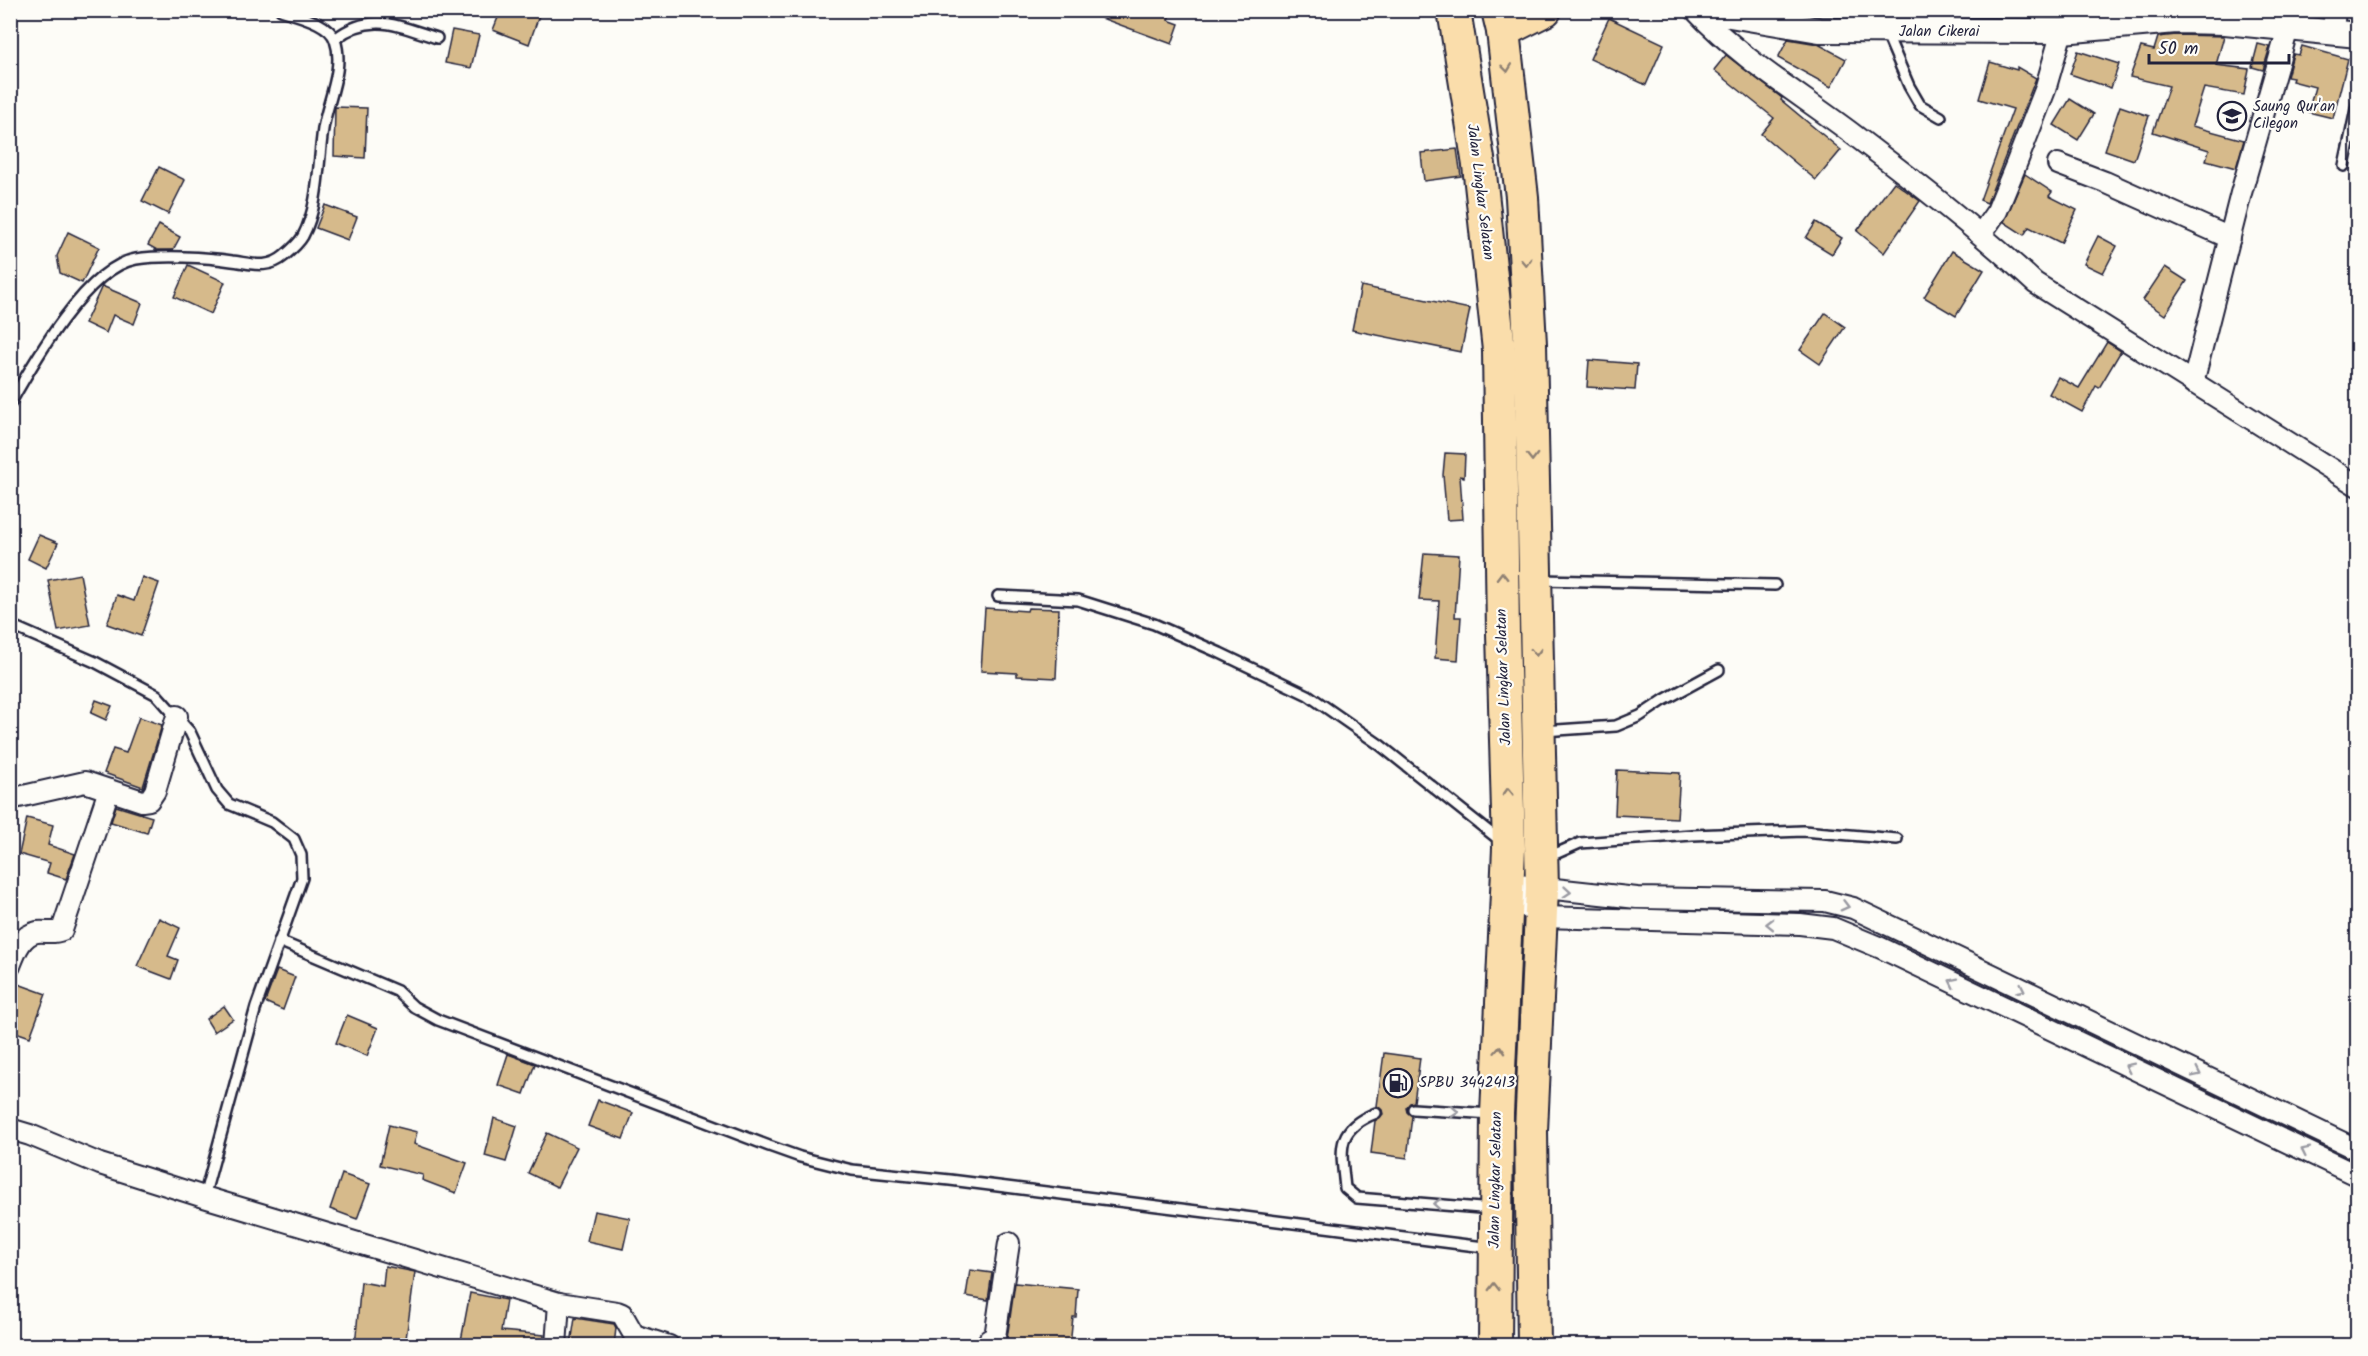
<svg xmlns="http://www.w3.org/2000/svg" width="2368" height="1356" font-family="Kalam,sans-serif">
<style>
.building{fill:#d6ba8b;stroke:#22223b;stroke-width:1.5}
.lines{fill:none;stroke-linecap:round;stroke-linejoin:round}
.service-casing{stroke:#22223b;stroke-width:14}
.minor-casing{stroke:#22223b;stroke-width:24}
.tertiary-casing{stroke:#22223b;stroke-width:28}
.trunk-casing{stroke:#22223b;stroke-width:36}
.service{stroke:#fdfcf7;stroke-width:9}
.minor{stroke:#fdfcf7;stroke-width:20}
.tertiary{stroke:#fdfcf7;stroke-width:24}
.trunk{stroke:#faddab;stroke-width:32}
.oneway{stroke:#8e8073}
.oneway2{stroke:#9a9aa2}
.labels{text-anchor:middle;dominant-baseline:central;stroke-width:4.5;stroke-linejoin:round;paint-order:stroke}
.street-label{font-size:15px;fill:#22223b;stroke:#fdfcf7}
.poi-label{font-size:15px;fill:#22223b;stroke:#fdfcf7;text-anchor:start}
</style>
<rect width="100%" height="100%" fill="#fdfcf7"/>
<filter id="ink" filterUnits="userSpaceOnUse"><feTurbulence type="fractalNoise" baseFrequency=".0167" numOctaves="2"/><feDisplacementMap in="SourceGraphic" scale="12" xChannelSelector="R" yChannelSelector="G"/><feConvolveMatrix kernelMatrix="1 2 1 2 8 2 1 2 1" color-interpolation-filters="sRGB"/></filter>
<g filter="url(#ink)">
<g class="building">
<polygon points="501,10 541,10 529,44 493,30"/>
<polygon points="1085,10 1172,10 1168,20 1179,24 1172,44 1085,12"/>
<polygon points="1609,18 1664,44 1646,85 1590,59"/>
<polygon points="452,30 479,35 471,68 445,63"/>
<polygon points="2176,35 2224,36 2216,65 2249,69 2244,95 2204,88 2192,126 2244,140 2236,168 2206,160 2209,150 2153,132 2169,86 2130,77 2141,47 2154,50 2158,37"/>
<polygon points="1788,39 1818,44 1846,59 1831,87 1778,58"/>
<polygon points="2258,44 2270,47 2263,70 2252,67"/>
<polygon points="2302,46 2348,59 2333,118 2308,112 2315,87 2292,81 2293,78 2287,77 2293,54 2299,55"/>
<polygon points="2078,51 2119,64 2111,88 2070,74"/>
<polygon points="1726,55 1782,98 1781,100 1841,150 1816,180 1761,134 1774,118 1714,70"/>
<polygon points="1990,62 2017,70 2017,67 2036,78 1987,203 1980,200 2013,109 1979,99"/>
<polygon points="2070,99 2094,114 2078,140 2054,125"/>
<polygon points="2120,106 2149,116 2134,160 2105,150"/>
<polygon points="335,107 367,108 365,158 334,156"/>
<polygon points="1457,149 1461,176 1424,181 1421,153"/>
<polygon points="159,167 185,180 168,214 142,201"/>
<polygon points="2025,174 2052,192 2049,196 2077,210 2061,243 2029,227 2024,235 2004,222"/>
<polygon points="1894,182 1920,201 1884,253 1857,231"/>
<polygon points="325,205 357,217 348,240 316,228"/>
<polygon points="1816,222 1842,238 1832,254 1806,238"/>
<polygon points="159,225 180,237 173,250 157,250 148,245"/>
<polygon points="68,232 99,247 82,283 60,273 57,256"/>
<polygon points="2098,236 2117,246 2103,273 2084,264"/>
<polygon points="1952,251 1984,270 1956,316 1924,297"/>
<polygon points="188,265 225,282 211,314 174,297"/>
<polygon points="2165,267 2187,281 2165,315 2143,300"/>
<polygon points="102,286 142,303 134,324 113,315 106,333 85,323"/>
<polygon points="1361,286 1470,309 1461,352 1352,330"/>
<polygon points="1825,313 1845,327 1820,364 1800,350"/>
<polygon points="2107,342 2121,351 2099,388 2096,386 2082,412 2049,394 2058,377 2079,388"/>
<polygon points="1589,360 1637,364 1635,390 1587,387"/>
<polygon points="1445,453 1465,454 1464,477 1460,476 1463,519 1447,520 1443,475"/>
<polygon points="39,535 58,543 46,568 28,559"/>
<polygon points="1424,553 1459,555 1455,617 1461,617 1458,660 1435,658 1439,601 1419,600"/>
<polygon points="80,574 90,625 58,631 48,580"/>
<polygon points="142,577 159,583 141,636 107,624 117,595 134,601"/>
<polygon points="985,608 1027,611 1028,608 1059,609 1056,678 1017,676 1017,673 981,671"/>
<polygon points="96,700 112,706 106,720 91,713"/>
<polygon points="139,717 162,725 143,787 104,773 113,749 126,753"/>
<polygon points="1617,770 1680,773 1677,818 1615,815"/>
<polygon points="116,806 152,817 147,833 111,822"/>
<polygon points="27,818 53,825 48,845 75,854 66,879 47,873 50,863 19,854"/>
<polygon points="159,918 180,928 168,956 178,960 171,979 137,966"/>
<polygon points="277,970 295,977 283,1010 265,1002"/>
<polygon points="10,981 46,994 30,1037 10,1030"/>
<polygon points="224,1006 233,1019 214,1032 206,1019"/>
<polygon points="347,1015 378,1028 367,1056 336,1043"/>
<polygon points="1384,1053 1420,1058 1414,1102 1410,1103 1406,1108 1407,1112 1412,1116 1407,1158 1371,1153 1375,1121 1383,1114 1382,1110 1377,1106"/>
<polygon points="508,1054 535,1064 524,1094 498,1085"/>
<polygon points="598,1100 633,1113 623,1139 588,1126"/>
<polygon points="494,1118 517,1126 506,1162 485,1156"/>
<polygon points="389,1125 417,1132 414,1144 467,1163 456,1193 422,1180 423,1175 380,1165"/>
<polygon points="547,1133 577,1147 557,1187 528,1173"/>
<polygon points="342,1174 370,1184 357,1219 330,1209"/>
<polygon points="594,1211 630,1218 623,1249 587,1241"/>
<polygon points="385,1266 415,1272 405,1346 355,1346 361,1282 383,1286"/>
<polygon points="970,1270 992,1273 988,1300 966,1296"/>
<polygon points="1015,1283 1078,1289 1076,1317 1073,1317 1070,1346 1003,1346 1007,1339"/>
<polygon points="470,1293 506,1300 501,1331 544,1335 543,1346 460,1346"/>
<polygon points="575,1318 614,1324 616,1328 614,1346 571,1344"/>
</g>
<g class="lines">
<g class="service-casing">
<g id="service">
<polyline points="1886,32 1909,86 1920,105 1941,117"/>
<path d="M 335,39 C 371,11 398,26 437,38"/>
<polyline points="2344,166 2358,100"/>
<path d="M 10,404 C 33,363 87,267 136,259 C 162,255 206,257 232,261 C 250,263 268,270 284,256 C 290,251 299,243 303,236 C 319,206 318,163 323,129 C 327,102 345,68 335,40 C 329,22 297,16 281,10"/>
<polyline points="1540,580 1775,585"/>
<polyline points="998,596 1078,600 1154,624 1220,653 1308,695 1380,745 1502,842"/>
<polyline points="10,625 95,662 157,695 190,732 217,790 229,804 272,822 294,839 301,855 302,878 256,1007 204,1197"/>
<polyline points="1543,731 1616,726 1640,716 1664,700 1719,670"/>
<polyline points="1546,858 1580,843 1692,835 1803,831 1897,839"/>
<polyline points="279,941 397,991 414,1007 438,1020 769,1146 800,1157 852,1170 950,1180 1492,1248"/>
<polyline points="1413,1109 1492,1114"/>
<path d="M 1376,1113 C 1335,1129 1341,1149 1345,1188 L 1357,1198 L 1493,1209"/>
</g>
</g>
<g class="minor-casing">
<g id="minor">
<path d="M 1695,10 C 1742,60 1800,94 1854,135 C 1916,182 1978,230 2035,283 L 2358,486"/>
<polyline points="1882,10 1886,32"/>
<polyline points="2333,31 2335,10"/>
<polyline points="2058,164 2105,182 2230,238"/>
<polyline points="1981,234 1997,211 2015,167 2045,90 2062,31"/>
<polyline points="2193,383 2241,193 2288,28"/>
<polyline points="10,799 85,782 142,801 149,800 155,791 177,716"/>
<polyline points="1509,884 1637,898 1825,901 1853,908 2358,1150"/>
<polyline points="1508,895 1542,917 1800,924 1833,928 1881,948 2358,1176"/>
<path d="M 10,966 C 15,953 21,935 37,932 C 46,931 53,934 62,930 L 109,790"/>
<polyline points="10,1129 30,1135 100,1164 204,1197 559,1303 556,1346"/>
<polyline points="559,1303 617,1312 622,1314 634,1335 669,1346"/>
<polyline points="986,1346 989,1340 995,1337 1009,1243"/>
</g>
</g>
<g class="tertiary-casing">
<polyline id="tertiary" points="1700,10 1819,30 2062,31 2176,21 2225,22 2358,35"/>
</g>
<g class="trunk-casing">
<g id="trunk">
<polyline points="1454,10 1479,165 1499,350 1503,633 1509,848 1497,1114 1495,1346"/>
<polyline points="1498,10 1503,31 1522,197 1530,344 1542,889 1531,1131 1534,1346"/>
<polyline points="1503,31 1545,10"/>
</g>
</g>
<use href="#service" class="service"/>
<use href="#minor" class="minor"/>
<use href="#tertiary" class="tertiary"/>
<use href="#trunk" class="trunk"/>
</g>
<defs><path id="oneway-chevron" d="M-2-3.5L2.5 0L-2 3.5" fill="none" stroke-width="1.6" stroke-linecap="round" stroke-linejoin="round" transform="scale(1.5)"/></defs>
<g class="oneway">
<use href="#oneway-chevron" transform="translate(1507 68) rotate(83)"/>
<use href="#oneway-chevron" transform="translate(1526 262) rotate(87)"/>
<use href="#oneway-chevron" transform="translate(1532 457) rotate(89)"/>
<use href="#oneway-chevron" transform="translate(1502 576) rotate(-91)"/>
<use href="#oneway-chevron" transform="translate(1536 652) rotate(89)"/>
<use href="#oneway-chevron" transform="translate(1508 792) rotate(-92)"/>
<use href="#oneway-chevron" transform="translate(1500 1050) rotate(-87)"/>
<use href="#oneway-chevron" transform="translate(1494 1287) rotate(-90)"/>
</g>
<g class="oneway2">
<use href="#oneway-chevron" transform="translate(1567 892) rotate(5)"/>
<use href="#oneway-chevron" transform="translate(1845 906) rotate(15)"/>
<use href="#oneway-chevron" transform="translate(1770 924) rotate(-179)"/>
<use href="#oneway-chevron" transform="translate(1953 982) rotate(-154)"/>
<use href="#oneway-chevron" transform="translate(2021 989) rotate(26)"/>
<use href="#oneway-chevron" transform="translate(2129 1067) rotate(-154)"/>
<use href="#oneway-chevron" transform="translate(2197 1073) rotate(26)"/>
<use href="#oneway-chevron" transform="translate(1455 1112) rotate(4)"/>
<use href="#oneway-chevron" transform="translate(2305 1151) rotate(-154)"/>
<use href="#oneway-chevron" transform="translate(1437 1204) rotate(-175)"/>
</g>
</g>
<defs>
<g id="school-ring" transform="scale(1.5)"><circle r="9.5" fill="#fdfcf7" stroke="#22223b" stroke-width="1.5"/><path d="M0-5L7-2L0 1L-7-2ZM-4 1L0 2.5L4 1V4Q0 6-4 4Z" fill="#22223b"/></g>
<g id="fuel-ring" transform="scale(1.5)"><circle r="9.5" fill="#fdfcf7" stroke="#22223b" stroke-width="1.5"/><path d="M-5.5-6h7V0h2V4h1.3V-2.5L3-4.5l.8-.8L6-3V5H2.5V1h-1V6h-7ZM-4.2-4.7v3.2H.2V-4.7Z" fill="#22223b"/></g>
</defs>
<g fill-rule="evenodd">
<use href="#school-ring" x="2232" y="116"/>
<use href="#fuel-ring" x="1398" y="1083"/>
</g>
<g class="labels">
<g class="street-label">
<text x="1939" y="32">Jalan Cikerai</text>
<text transform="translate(1480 192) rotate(83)">Jalan Lingkar Selatan</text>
<text transform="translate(1504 677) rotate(-92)">Jalan Lingkar Selatan</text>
<text transform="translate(1496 1180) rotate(-89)">Jalan Lingkar Selatan</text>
</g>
<g class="poi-label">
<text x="2253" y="107">Saung Qur'an<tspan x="2253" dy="17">Cilegon</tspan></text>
<text x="1419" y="1083">SPBU 3442413</text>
</g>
</g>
<rect width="2368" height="1356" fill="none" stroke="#fdfcf7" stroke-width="36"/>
<rect x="18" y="18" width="2332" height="1320" fill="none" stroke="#22223b" stroke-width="2" filter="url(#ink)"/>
<path d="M2149 54v9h140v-9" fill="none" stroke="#22223b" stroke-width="3"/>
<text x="2158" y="54" font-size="18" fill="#22223b" stroke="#fdfcf7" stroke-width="4.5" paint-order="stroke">50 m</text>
</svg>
